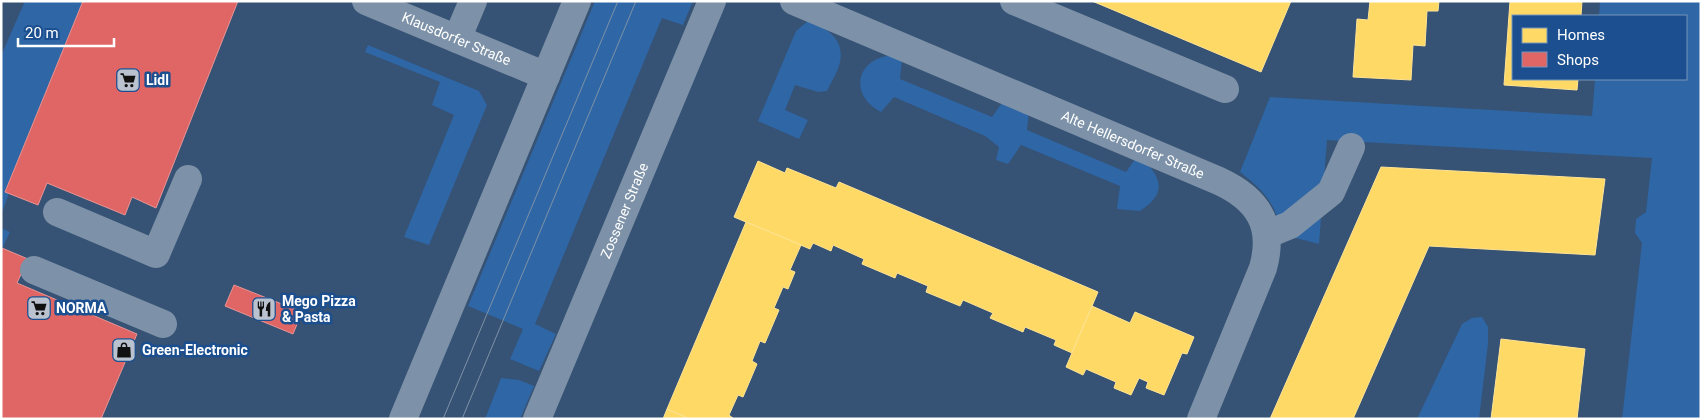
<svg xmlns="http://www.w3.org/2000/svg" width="1702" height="420" font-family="Roboto,sans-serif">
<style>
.green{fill:#2f66a5}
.homes{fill:#ffd966;stroke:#ffe494}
.shops{fill:#e06666;stroke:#e99494}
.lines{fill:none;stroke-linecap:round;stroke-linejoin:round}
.minor{stroke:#7d92a8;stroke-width:28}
.tram{stroke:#7e92a7;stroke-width:1}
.labels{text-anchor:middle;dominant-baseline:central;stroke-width:5;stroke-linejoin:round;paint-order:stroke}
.street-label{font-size:14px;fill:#fff;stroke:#1b4f8f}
.poi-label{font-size:14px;font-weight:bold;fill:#fff;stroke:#1b4f8f;text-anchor:start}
</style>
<rect width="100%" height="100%" fill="#365274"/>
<g class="green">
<polygon points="25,1 83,1 5,191 9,193 3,210 1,209 1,56"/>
<polygon points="595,1 693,1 683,25 662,18 535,324 556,334 539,371 510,359 523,329 468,306"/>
<path d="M 1600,1 L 1701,1 L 1701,419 L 1622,419 L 1642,243 L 1635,233 L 1636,219 L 1646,212 L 1652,158 L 1327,140 L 1319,244 L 1284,235 C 1273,202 1267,193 1240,172 L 1270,97 L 1592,116 L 1595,79 L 1686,79 L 1686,16 L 1599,16 Z"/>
<path d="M 808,21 C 826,27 845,39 840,62 C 838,72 831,82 827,91 L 818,92 L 795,85 L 785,110 L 808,120 L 799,139 L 758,121 L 796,31 Z"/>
<polygon points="368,45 479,91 487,105 429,245 404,237 454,115 432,105 440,82 365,52"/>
<path d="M 893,55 L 902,59 L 900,79 L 992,117 L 1004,100 L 1029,111 L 1027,130 L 1126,172 L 1138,155 C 1160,174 1170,192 1140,211 L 1117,209 L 1120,186 L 1021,145 L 1008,164 L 996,160 L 999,147 L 985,136 L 894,97 L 881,112 C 848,95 856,58 893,55 Z"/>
<polygon points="1,228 10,232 1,251"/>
<polygon points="1482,317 1488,327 1488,344 1479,419 1417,419 1462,324 1472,318"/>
<polygon points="501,378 519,380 534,386 520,419 485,419"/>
</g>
<g class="homes">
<polygon points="1092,1 1291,1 1261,72"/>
<polygon points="1370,1 1439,1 1438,11 1427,11 1425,46 1413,45 1411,80 1353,77 1357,19 1368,20"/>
<polygon points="1510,1 1582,1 1581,16 1513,16 1513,79 1578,79 1577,90 1504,85"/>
<polygon points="758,161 785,173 787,168 836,188 839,182 1098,292 1072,353 1054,345 1056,340 1025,327 1023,332 990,318 993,313 963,300 960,306 926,292 928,286 897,273 895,278 862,264 864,259 833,245 831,251 813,243 810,249 734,217"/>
<polygon points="1381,167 1605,179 1595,255 1429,246 1353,419 1270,419"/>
<polygon points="746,222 801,245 790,270 795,272 788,289 783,287 774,308 779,310 765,343 760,341 752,361 757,364 743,397 738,395 729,415 734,419 690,419 667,409"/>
<polygon points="1092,306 1130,323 1135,312 1194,337 1187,354 1182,353 1164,395 1146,388 1148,382 1139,378 1131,395 1114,388 1116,382 1086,369 1083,375 1066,367"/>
<polygon points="1501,339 1585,349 1577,419 1491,419"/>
<polygon points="667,409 690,419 663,419"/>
</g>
<g class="shops">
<polygon points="83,1 238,1 156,208 132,197 125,215 47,183 38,205 5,192"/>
<polygon points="2,248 28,259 17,283 137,334 101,419 1,419"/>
<polygon points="234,285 302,312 293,334 225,306"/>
</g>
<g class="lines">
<g class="minor">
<path id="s1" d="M 366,1 L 546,76"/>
<path id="s2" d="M 794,1 L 1219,181 C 1258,199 1275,225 1263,268 L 1201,419"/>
<polyline points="1014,1 1225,89"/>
<polyline points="457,39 473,1"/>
<polyline points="57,212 156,254 188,179"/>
<polyline points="1268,234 1290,225 1331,192 1351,147"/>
<polyline points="34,270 163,324"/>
<polyline points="403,419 577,1"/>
<path id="s3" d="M 537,419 L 712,1"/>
</g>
<g class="tram">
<polyline points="443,419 618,1"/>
<polyline points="462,419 636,1"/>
</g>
</g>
<defs>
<g id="supermarket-square" transform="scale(1.25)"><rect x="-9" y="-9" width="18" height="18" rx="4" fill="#b9c2ce" stroke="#1b4f8f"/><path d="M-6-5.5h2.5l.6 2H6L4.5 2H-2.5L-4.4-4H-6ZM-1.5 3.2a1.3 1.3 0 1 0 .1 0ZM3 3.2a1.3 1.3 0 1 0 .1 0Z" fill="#111"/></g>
<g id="restaurant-square" transform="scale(1.25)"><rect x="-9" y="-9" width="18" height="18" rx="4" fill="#b9c2ce" stroke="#1b4f8f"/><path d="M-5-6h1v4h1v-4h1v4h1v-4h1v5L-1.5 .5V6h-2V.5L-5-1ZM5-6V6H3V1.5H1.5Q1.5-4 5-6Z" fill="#111"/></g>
<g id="shop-square" transform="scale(1.25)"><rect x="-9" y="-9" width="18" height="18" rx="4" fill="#b9c2ce" stroke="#1b4f8f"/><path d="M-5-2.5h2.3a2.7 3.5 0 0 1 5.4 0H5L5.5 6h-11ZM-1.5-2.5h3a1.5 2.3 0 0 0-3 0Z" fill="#111"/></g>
</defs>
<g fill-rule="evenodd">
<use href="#supermarket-square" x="128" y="80"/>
<use href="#supermarket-square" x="39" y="308"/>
<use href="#restaurant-square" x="264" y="309"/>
<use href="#shop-square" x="124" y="350"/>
</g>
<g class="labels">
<g class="street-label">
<text stroke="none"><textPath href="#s1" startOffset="98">Klausdorfer Straße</textPath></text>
<text stroke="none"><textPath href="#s2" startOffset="368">Alte Hellersdorfer Straße</textPath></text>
<text stroke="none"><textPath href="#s3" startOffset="226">Zossener Straße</textPath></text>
</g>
<g class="poi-label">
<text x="146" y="80">Lidl</text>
<text x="282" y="301">Mego Pizza<tspan x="282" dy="16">&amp; Pasta</tspan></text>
<text x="56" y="308">NORMA</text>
<text x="142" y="350">Green-Electronic</text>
</g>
</g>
<rect width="1702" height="420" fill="none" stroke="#ffffff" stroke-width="5"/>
<rect x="1512" y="15" width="175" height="65" fill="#1b4f8f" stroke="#7695bc"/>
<rect x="1522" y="28" width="25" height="15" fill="#ffd966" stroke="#7695bc"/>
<text x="1557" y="40" font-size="15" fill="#ffffff">Homes</text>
<rect x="1522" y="52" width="25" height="15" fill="#e06666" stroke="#7695bc"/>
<text x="1557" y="65" font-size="15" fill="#ffffff">Shops</text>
<path d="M18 38v8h96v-8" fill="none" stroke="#ffffff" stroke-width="2.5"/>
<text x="25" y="38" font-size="15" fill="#ffffff" stroke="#1b4f8f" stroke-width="4" paint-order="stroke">20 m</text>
</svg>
